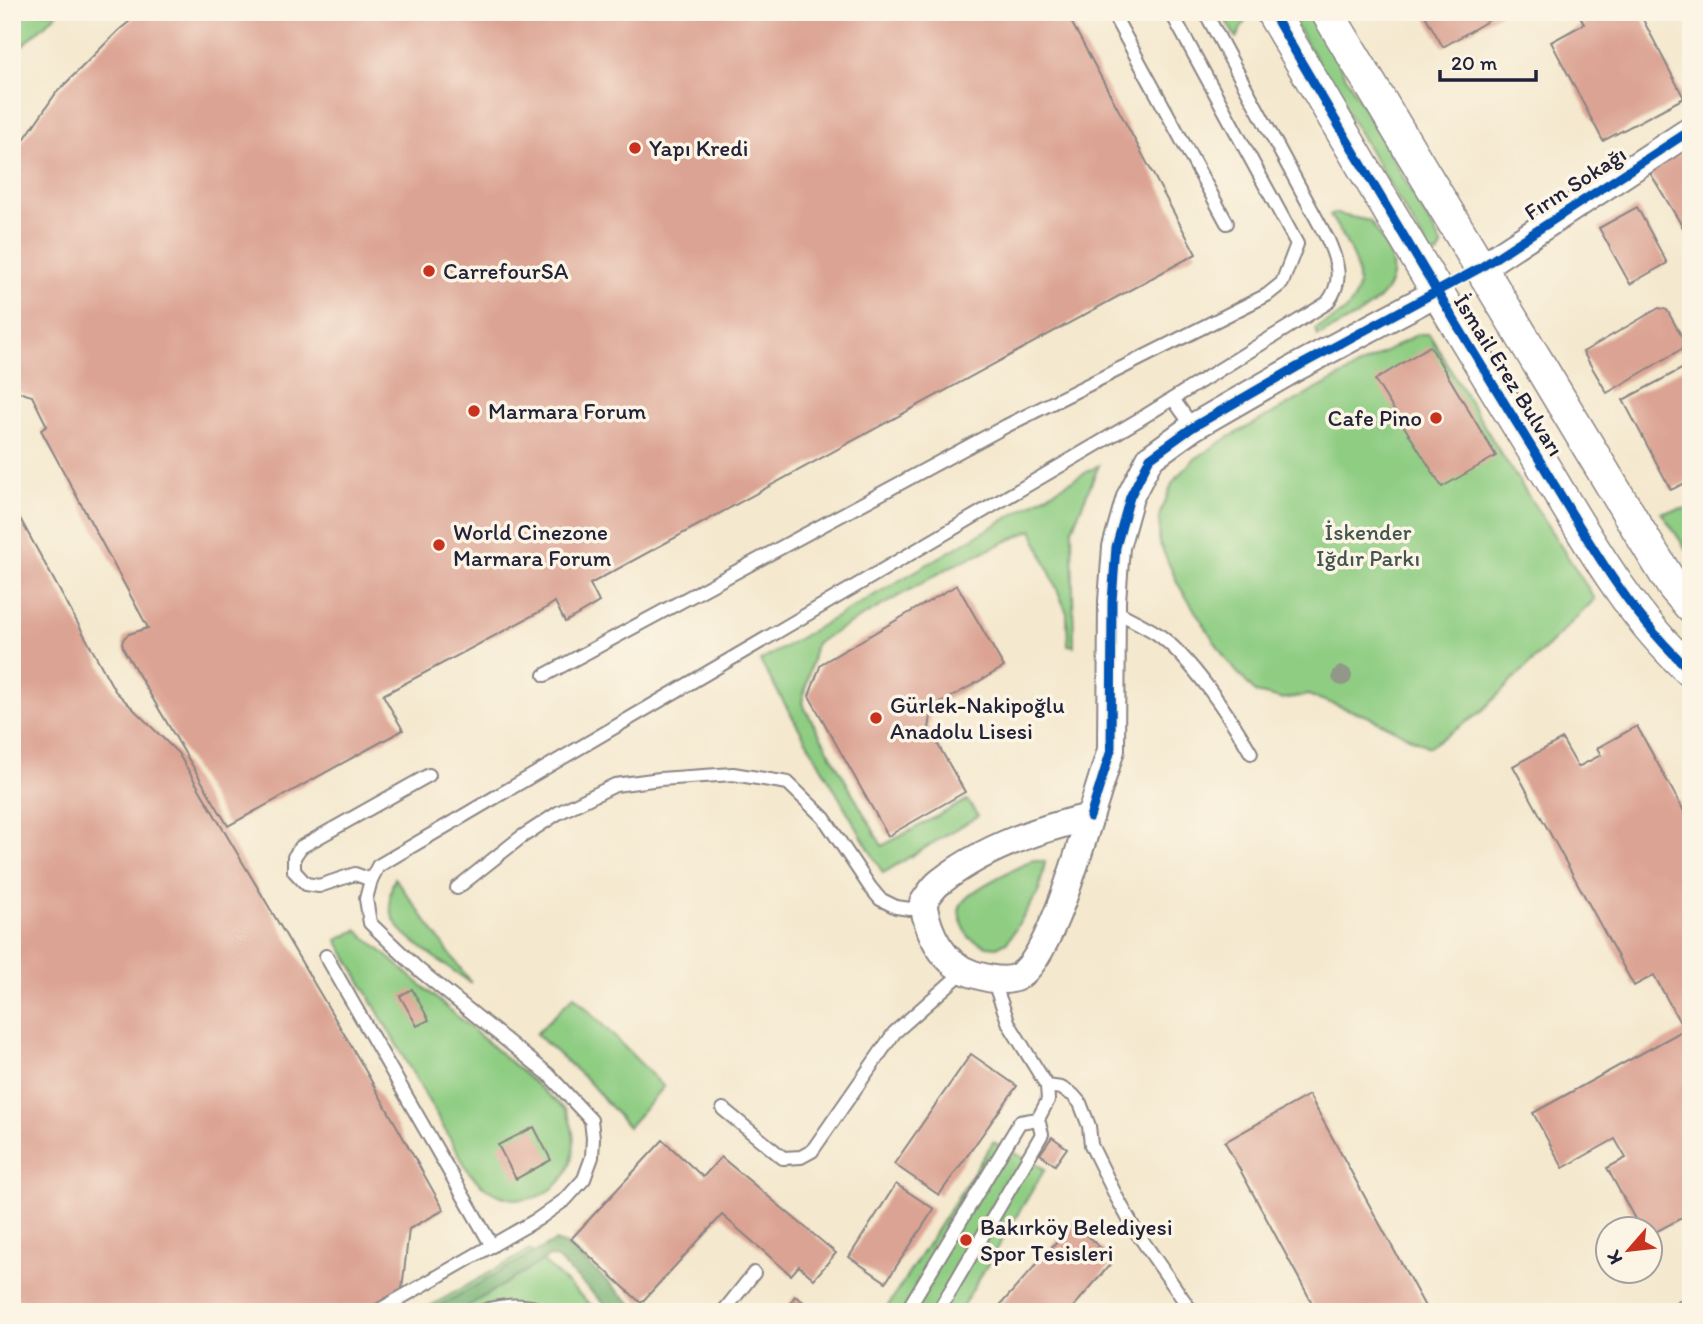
<svg xmlns="http://www.w3.org/2000/svg" width="1703" height="1324" font-family="Itim,sans-serif">
<style>
.green{fill:#8fcd83;stroke:#58785f;stroke-width:2}
.forest{fill:#73b071;stroke:#4a6956;stroke-width:2}
.building{fill:#dba393}
.lines{fill:none;stroke-linecap:round;stroke-linejoin:round}
.service-casing{stroke:#8b8584;stroke-width:16}
.minor-casing{stroke:#8b8584;stroke-width:30}
.tertiary-casing{stroke:#8b8584;stroke-width:35}
.service{stroke:#fff;stroke-width:12}
.minor{stroke:#fff;stroke-width:26}
.tertiary{stroke:#fff;stroke-width:32}
.cycleway-casing{stroke:#fcf5e5;stroke-width:13}
.cycleway{stroke:#0057b8;stroke-width:9}
.tree{fill:#939789}
.poi-dot{fill:#c8321e;stroke:#fcf5e5;stroke-width:2.5}
.labels{text-anchor:middle;dominant-baseline:central;stroke-width:7;stroke-linejoin:round;paint-order:stroke}
.poi-label{font-size:23px;fill:#22223b;stroke:#fcf5e5;text-anchor:start}
.street-label{font-size:23px;fill:#22223b;stroke:#fcf5e5}
.park-label{font-size:23px;fill:#435551;stroke:#fcf5e5}
</style>
<rect width="100%" height="100%" fill="#fcf5e5"/>
<filter id="ink" filterUnits="userSpaceOnUse"><feTurbulence type="fractalNoise" baseFrequency=".0143" numOctaves="2"/><feDisplacementMap in="SourceGraphic" scale="14" xChannelSelector="R" yChannelSelector="G"/><feConvolveMatrix kernelMatrix="1 2 1 2 8 2 1 2 1" color-interpolation-filters="sRGB"/></filter>
<filter id="wash" filterUnits="userSpaceOnUse"><feTurbulence type="fractalNoise" baseFrequency=".00686" numOctaves="4" result="noise"/><feDisplacementMap in="SourceGraphic" scale="28" xChannelSelector="R" yChannelSelector="G"/><feGaussianBlur stdDeviation="1.57" result="paint"/><feColorMatrix in="noise" values="0 0 0 0 0 0 0 0 0 0 0 0 0 0 0 0 0 1.4 0 .05"/><feComposite in="paint" operator="in"/></filter>
<g filter="url(#wash)">
<rect width="100%" height="100%" fill="#f4e8ce"/>
<g class="green">
<polygon points="12,12 59,12 12,55"/>
<polygon points="1221,12 1248,12 1249,14 1236,38"/>
<polygon points="1288,12 1309,12 1438,238 1442,247 1438,255 1430,253"/>
<path d="M 1332,213 L 1370,221 C 1380,236 1395,257 1392,276 C 1387,305 1341,324 1318,336 L 1315,329 C 1324,324 1335,319 1344,312 C 1376,283 1346,243 1330,215 Z"/>
<polygon points="1418,334 1429,334 1500,452 1595,599 1480,713 1429,747 1369,717 1308,695 1281,699 1256,693 1227,661 1178,584 1159,542 1160,513 1173,482 1193,460 1229,437"/>
<polygon points="1099,465 1072,529 1074,646 1068,645 1067,613 1032,530 954,565 816,643 802,703 882,846 967,800 978,816 883,873 760,661"/>
<polygon points="1691,508 1691,556 1661,512"/>
<path d="M 1033,860 L 1045,862 L 1039,891 L 1008,941 L 997,947 L 987,946 L 969,938 C 965,929 957,917 960,907 C 966,890 1016,869 1033,860 Z"/>
<path d="M 395,878 L 471,983 C 453,970 409,942 397,925 C 388,910 388,893 395,878 Z"/>
<path d="M 357,930 L 566,1110 C 599,1183 519,1233 469,1172 L 337,940 Z"/>
<polygon points="574,996 664,1087 628,1127 588,1081 536,1034"/>
<polygon points="993,1142 1045,1169 959,1312 884,1312"/>
<polygon points="530,1250 599,1312 420,1312"/>
</g>
<polygon class="forest" points="555,1241 567,1245 641,1312 613,1312 556,1258 549,1257 458,1312 429,1312"/>
<g id="blocks">
<g class="building">
<polygon points="141,12 1066,12 1196,254 590,584 599,602 565,622 555,602 543,610 383,695 403,730 228,826 124,650 122,643 124,638 129,634 148,628 41,430 47,426 32,396 12,390 12,157 56,93 119,30"/>
<polygon points="1423,12 1503,12 1443,47"/>
<polygon points="1578,12 1639,12 1684,98 1603,141 1551,42 1584,24"/>
<polygon points="1691,147 1691,232 1687,234 1649,171"/>
<polygon points="1637,207 1667,263 1630,284 1599,228"/>
<polygon points="1659,308 1667,310 1687,346 1607,393 1583,352"/>
<polygon points="1430,346 1496,456 1442,487 1375,380"/>
<polygon points="1691,364 1691,480 1671,490 1623,400"/>
<polygon points="12,504 115,691 178,753 360,1061 444,1210 409,1229 402,1290 362,1312 12,1312"/>
<polygon points="957,585 1004,667 932,708 929,729 965,792 888,836 809,696 821,664"/>
<polygon points="1637,726 1691,824 1691,1213 1650,1235 1650,1230 1641,1230 1607,1168 1626,1158 1615,1139 1563,1168 1533,1113 1684,1030 1654,975 1634,986 1513,766 1562,739 1578,767 1601,755 1597,748"/>
<polygon points="412,989 429,1020 417,1026 400,996"/>
<polygon points="971,1054 1017,1086 939,1195 894,1164"/>
<polygon points="1309,1095 1428,1312 1317,1312 1225,1142"/>
<polygon points="534,1127 551,1160 516,1179 498,1145"/>
<polygon points="1052,1137 1067,1148 1055,1165 1040,1154"/>
<polygon points="663,1140 703,1177 721,1157 836,1253 814,1279 799,1266 791,1275 722,1215 641,1303 571,1239"/>
<polygon points="896,1184 934,1209 886,1282 849,1257"/>
<polygon points="1073,1223 1114,1260 1069,1312 994,1312"/>
<polygon points="795,1296 818,1312 784,1312"/>
</g>
</g>
</g>
<g filter="url(#ink)">
<use href="#blocks" fill-opacity="0" stroke="#8b8584" stroke-width="2"/>
<g class="lines">
<g class="service-casing">
<g id="service">
<polyline points="1112,12 1227,223"/>
<polyline points="1173,399 1193,427"/>
<path d="M 1112,609 C 1126,617 1142,624 1156,633 C 1190,656 1231,718 1251,753"/>
<polyline points="545,675 1006,426 1267,295 1282,283 1297,244 1171,12"/>
<polyline points="371,880 355,874 319,886 306,884 294,871 294,857 301,847 429,775"/>
<polyline points="457,888 520,838 558,813 615,785 660,779 733,774 788,783 824,818 870,887 880,899 896,907 910,909 923,903"/>
<polyline points="326,956 492,1246"/>
<polyline points="1047,1086 1061,1088 1073,1095 1080,1103 1089,1126 1091,1145 1117,1198 1135,1230 1192,1312"/>
<polyline points="723,1109 783,1158 801,1157 812,1151 894,1033 964,971"/>
<path d="M 376,1312 L 538,1219 L 566,1199 L 584,1179 L 592,1157 L 593,1138 L 591,1120 L 548,1074 L 418,969 L 370,923 L 366,899 L 371,880 L 378,866 L 1140,419 L 1327,303 C 1344,282 1338,263 1328,240 L 1205,12"/>
<path d="M 479,1312 C 501,1305 525,1302 546,1312"/>
<polyline points="723,1312 754,1273"/>
<polyline points="906,1312 1020,1122 1038,1119"/>
<polyline points="938,1312 1042,1134 1038,1119 1048,1100 1047,1086 1009,1024 993,980"/>
<polyline points="1675,1312 1691,1302"/>
</g>
</g>
<g class="minor-casing">
<g id="minor">
<polyline points="1480,268 1691,130"/>
<polyline points="1090,817 1111,750 1112,601 1116,547 1130,497 1150,458 1193,427 1297,367 1436,293"/>
<path d="M 1090,817 C 1078,853 1049,958 1019,976 C 1006,984 986,978 973,974 C 942,964 928,932 923,903 C 928,896 933,887 940,882 C 983,848 1037,829 1090,817 Z"/>
</g>
</g>
<g class="tertiary-casing">
<g id="tertiary">
<path d="M 1272,12 C 1357,157 1441,301 1529,443 C 1577,520 1623,610 1691,671"/>
<polyline points="1327,12 1653,554 1673,586 1691,607"/>
</g>
</g>
<use href="#service" class="service"/>
<use href="#minor" class="minor"/>
<use href="#tertiary" class="tertiary"/>
<g class="cycleway-casing">
<g id="cycleway">
<path d="M 1272,12 C 1357,157 1441,301 1529,443 C 1577,520 1623,610 1691,671"/>
<polyline points="1090,817 1111,750 1112,601 1116,547 1130,497 1150,458 1193,427 1297,367 1480,268 1691,130"/>
</g>
</g>
<use href="#cycleway" class="cycleway"/>
</g>
<circle class="tree" cx="1342" cy="676" r="10"/>
</g>
<g class="poi-dot">
<circle cx="635" cy="148" r="7"/>
<circle cx="429" cy="271" r="7"/>
<circle cx="474" cy="411" r="7"/>
<circle cx="1436" cy="418" r="7"/>
<circle cx="439" cy="545" r="7"/>
<circle cx="876" cy="718" r="7"/>
<circle cx="966" cy="1240" r="7"/>
</g>
<g class="labels">
<g class="poi-label">
<text x="649" y="148">Yapı Kredi</text>
<text x="443" y="271">CarrefourSA</text>
<text x="488" y="411">Marmara Forum</text>
<text x="1422" y="418" text-anchor="end">Cafe Pino</text>
<text x="453" y="532">World Cinezone<tspan x="453" dy="26">Marmara Forum</tspan></text>
<text x="890" y="705">Gürlek-Nakipoğlu<tspan x="890" dy="26">Anadolu Lisesi</tspan></text>
<text x="980" y="1227">Bakırköy Belediyesi<tspan x="980" dy="26">Spor Tesisleri</tspan></text>
</g>
<g class="street-label">
<text transform="translate(1575 183) rotate(-33)">Fırın Sokağı</text>
<text transform="translate(1509 375) rotate(58)">İsmail Erez Bulvarı</text>
</g>
<g class="park-label">
<text x="1368" y="532">İskender<tspan x="1368" dy="26">Iğdır Parkı</tspan></text>
</g>
</g>
<rect width="1703" height="1324" fill="none" stroke="#fcf5e5" stroke-width="42"/>
<g transform="translate(1629 1250) rotate(242)"><circle r="33" fill="#fcf5e5" stroke="#a5a1a1" stroke-width="2"/>
<path d="M0-5L12 26L0 18L-12 26Z" fill="#c8321e"/>
<text y="-10" font-size="19" font-weight="bold" text-anchor="middle" fill="#22223b">K</text>
</g>
<path d="M1440 70v10h96v-10" fill="none" stroke="#22223b" stroke-width="3.5"/>
<text x="1451" y="70" font-size="21" fill="#22223b" stroke="#fcf5e5" stroke-width="5" paint-order="stroke">20 m</text>
</svg>
